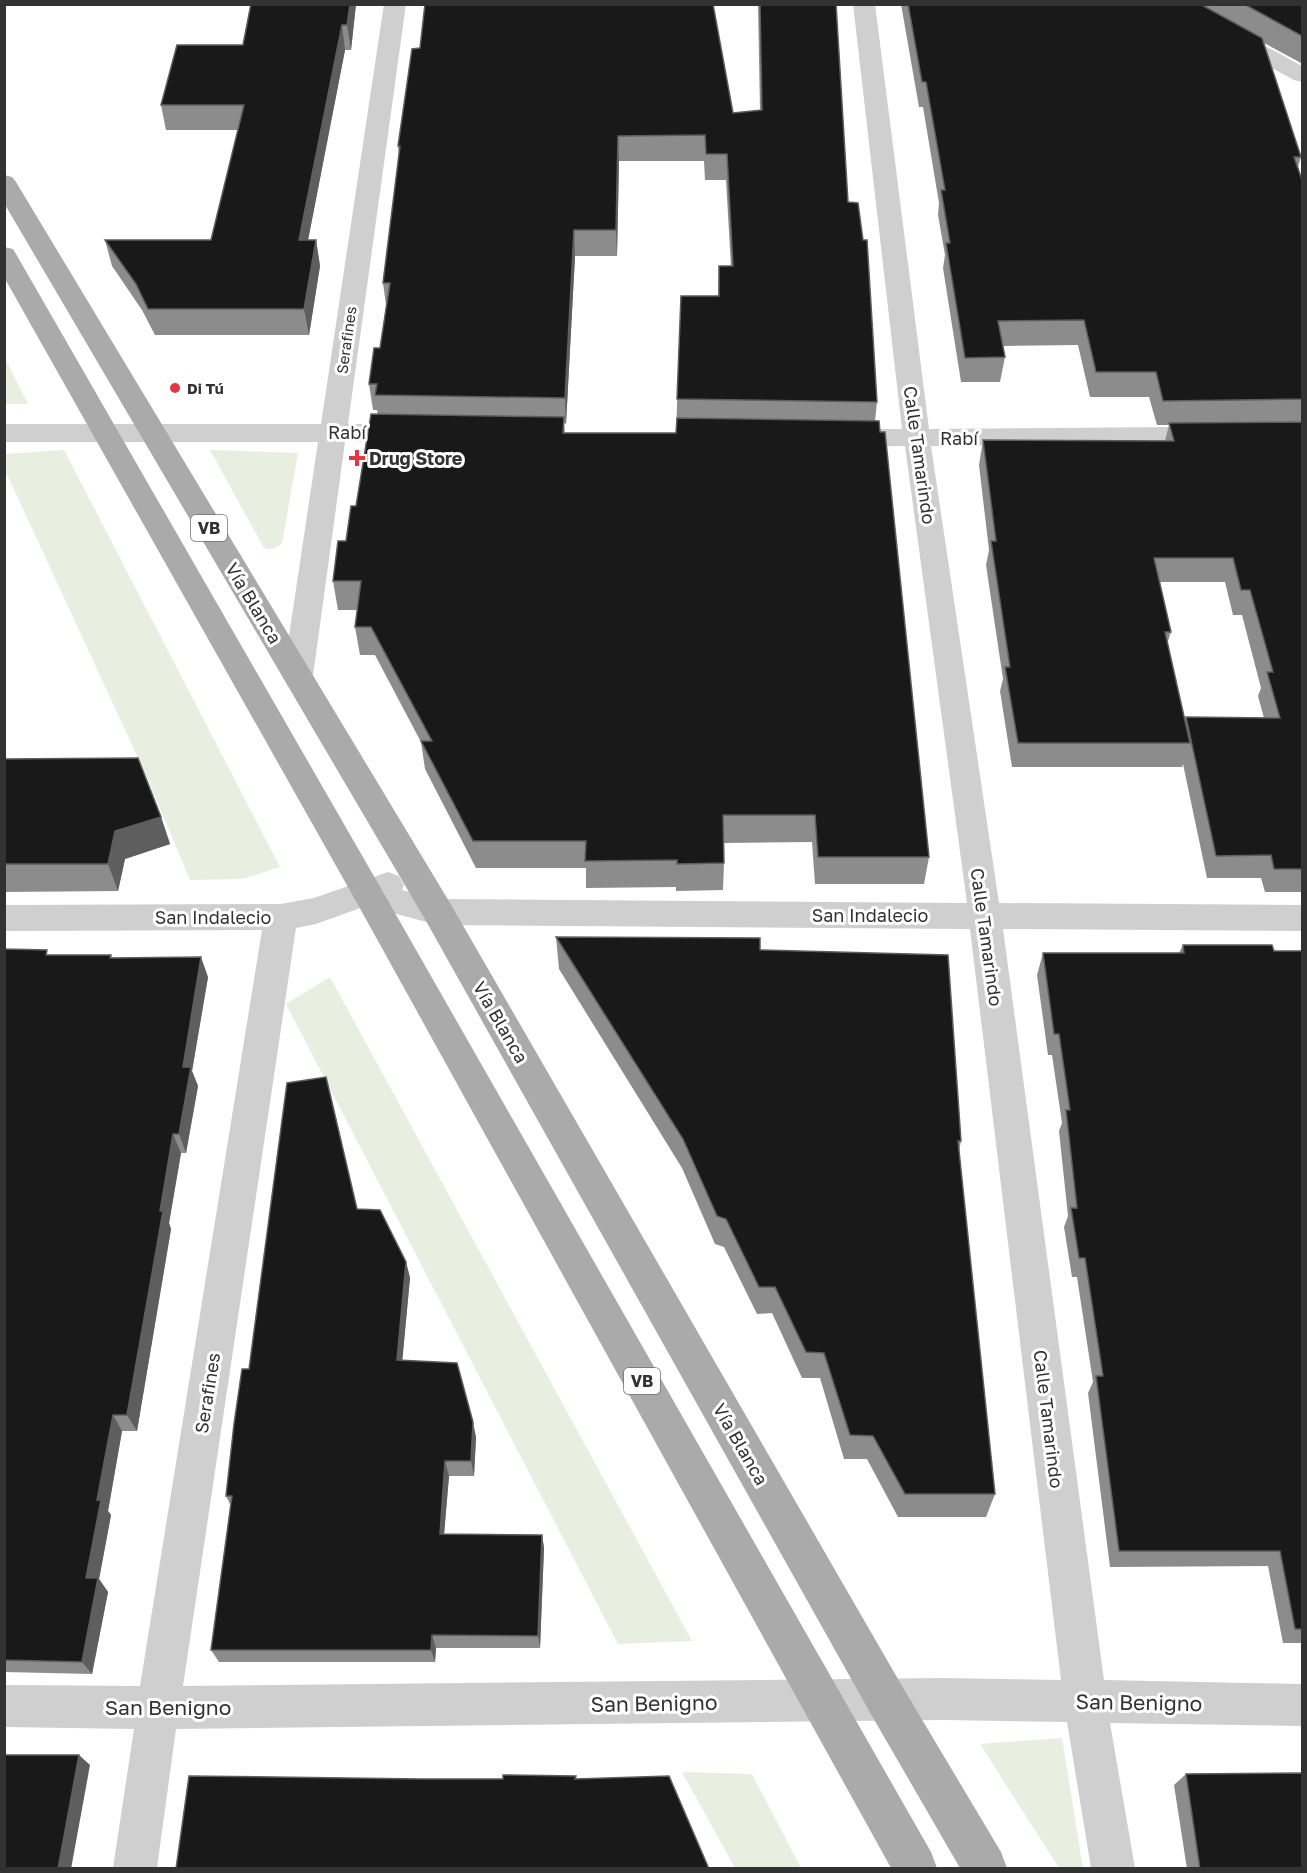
<svg xmlns="http://www.w3.org/2000/svg" width="1307" height="1873" font-family="'Golos Text',sans-serif">
<style>
.green{fill:#e8eee0}
.lines{fill:none;stroke-linecap:round;stroke-linejoin:round}
.minor{fill:#cfcfcf;fill-rule:evenodd}
.major{fill:#aaa;fill-rule:evenodd}
.wall{fill:#8c8c8c;fill-rule:evenodd}
.shaded-wall{fill:#5e5e5e}
.building{fill:#191919;stroke:#5e5e5e;stroke-width:1.5}
.poi-dot{fill:#e63644;stroke:#fff;stroke-width:2}
.labels{text-anchor:middle;dominant-baseline:central;stroke-width:6;stroke-linejoin:round;paint-order:stroke}
.far-street-label{font-size:15px;fill:#323232;stroke:#fff}
.far-poi-label{font-size:15px;font-weight:bold;fill:#323232;stroke:#fff;text-anchor:start}
.shield{fill:#fff;stroke:#707070;stroke-width:1.5}
.shield-label{font-size:16px;font-weight:bold;fill:#323232}
.street-label{font-size:18px;fill:#323232;stroke:#fff}
.poi-label{font-size:18px;font-weight:bold;fill:#323232;stroke:#fff;text-anchor:start}
.near-street-label{font-size:21px;fill:#323232;stroke:#fff}
</style>
<rect width="100%" height="100%" fill="#fff"/>
<g class="green">
<polygon points="4,358 5,358 28,404 5,404"/>
<polygon points="64,450 280,867 242,879 190,880 146,775 5,470 5,454"/>
<path d="M 210,450 L 298,453 L 282,543 C 276,549 272,550 264,548 Z"/>
<polygon points="330,977 692,1641 618,1644 286,1004"/>
<polygon points="1062,1738 1083,1868 1059,1868 980,1744"/>
<polygon points="682,1772 752,1774 801,1868 735,1868"/>
</g>
<g class="lines">
<g class="minor">
<polygon points="384,4 406,4 348,424 414,424 423,427 427,433 423,439 414,442 345,442 313,676 309,684 298,687 287,684 283,676 318,442 4,442 4,424 321,424"/>
<path d="M 853,4 L 875,4 L 929,429 L 1302,426 L 1302,444 L 931,446 L 999,903 L 1302,905 L 1302,931 L 1003,929 L 1104,1680 L 1302,1684 L 1302,1726 L 1110,1723 L 1135,1868 L 1091,1868 L 1067,1722 L 942,1720 L 176,1729 L 157,1868 L 113,1868 L 134,1729 L 4,1727 L 4,1685 L 140,1686 L 262,930 L 4,931 L 4,905 L 281,904 L 314,898 L 388,872 L 399,876 L 404,885 L 402,890 L 438,899 L 967,903 L 905,446 L 840,447 L 831,444 L 827,438 L 831,432 L 840,429 L 902,429 ZM 366,906 L 438,925 L 970,929 L 1061,1680 L 942,1678 L 183,1686 L 296,928 L 316,924 Z"/>
<polygon points="1161,4 1188,4 1302,66 1302,82 1294,80 1163,9"/>
</g>
<g class="major">
<polygon points="4,175 12,177 16,182 450,903 902,1686 1001,1852 1007,1868 960,1868 872,1716 426,921 4,203"/>
<polygon points="4,247 13,249 16,254 379,885 931,1852 937,1868 891,1868 357,903 4,277"/>
</g>
</g>
<g class="wall">
<polygon points="231,4 356,4 351,50 345,50 308,240 316,240 320,266 309,335 155,335 142,310 112,266 105,240 211,240 238,130 166,130 161,105 243,45 250,6"/>
<path d="M 758,4 L 836,4 L 848,202 L 877,402 L 875,421 L 929,857 L 924,884 L 815,884 L 812,842 L 724,843 L 724,863 L 723,890 L 676,891 L 676,887 L 586,888 L 586,868 L 476,868 L 425,769 L 421,742 L 375,655 L 360,655 L 355,627 L 358,610 L 338,610 L 333,581 L 346,541 L 356,506 L 378,415 L 377,410 L 373,410 L 369,384 L 380,348 L 386,305 L 383,283 L 399,157 L 398,146 L 420,48 L 733,113 L 760,111 ZM 619,161 L 704,161 L 705,180 L 726,180 L 731,266 L 719,266 L 718,296 L 681,296 L 676,433 L 565,433 L 564,423 L 566,424 L 575,256 L 617,256 Z"/>
<path d="M 901,4 L 1302,4 L 1302,61 L 1301,63 L 1264,43 L 1301,157 L 1298,167 L 1302,180 L 1302,892 L 1265,892 L 1261,878 L 1207,878 L 1183,764 L 1182,767 L 1012,767 L 1000,691 L 1003,679 L 986,565 L 989,550 L 979,465 L 983,440 L 1165,441 L 1169,425 L 1157,425 L 1149,397 L 1090,397 L 1078,345 L 1003,346 L 1005,357 L 1000,382 L 961,382 L 943,268 L 945,255 L 938,215 L 939,203 L 923,107 L 919,107 ZM 1160,582 L 1225,582 L 1233,615 L 1242,615 L 1261,688 L 1258,696 L 1264,718 L 1186,717 L 1185,720 L 1167,644 L 1171,632 Z"/>
<polygon points="4,759 161,817 170,844 125,859 118,891 4,892"/>
<polygon points="556,937 760,950 961,1141 959,1151 995,1494 986,1517 898,1517 867,1459 844,1459 820,1378 802,1378 772,1313 757,1314 724,1247 715,1244 682,1168 559,969"/>
<polygon points="1183,945 1274,951 1302,951 1302,1643 1283,1643 1268,1566 1110,1567 1088,1393 1093,1382 1077,1277 1072,1277 1064,1227 1068,1216 1059,1131 1062,1123 1052,1055 1048,1055 1037,975 1043,953 1179,953"/>
<polygon points="4,949 49,955 111,955 112,958 208,977 192,1071 198,1086 186,1153 181,1153 169,1223 171,1229 137,1431 122,1431 108,1511 111,1515 99,1579 108,1592 92,1674 4,1672"/>
<polygon points="326,1077 357,1209 406,1262 410,1278 402,1360 476,1437 474,1476 449,1476 444,1534 542,1535 544,1548 540,1648 436,1648 435,1662 219,1662 211,1650 231,1506 226,1496 249,1369"/>
<polygon points="1186,1774 1302,1869 1187,1869 1174,1785"/>
</g>
<g class="shaded-wall">
<polygon points="350,4 356,4 351,50 347,25"/>
<polygon points="342,25 345,50 303,266 299,240"/>
<polygon points="618,136 619,161 617,256 616,230"/>
<polygon points="574,230 575,256 566,424 565,398"/>
<polygon points="316,240 320,266 309,335 304,309"/>
<polygon points="161,817 170,844 125,859 118,891 108,864 115,831"/>
<polygon points="201,957 208,977 192,1071 198,1086 186,1153 179,1134 183,1067"/>
<polygon points="326,1077 331,1096 361,1227 357,1209"/>
<polygon points="173,1134 181,1153 169,1223 171,1229 137,1431 127,1415"/>
<polygon points="406,1262 410,1278 401,1375 397,1360"/>
<polygon points="113,1415 122,1431 108,1511 111,1515 99,1579 108,1592 92,1674 82,1662 86,1578 97,1500"/>
<polygon points="473,1422 476,1437 474,1476 471,1461"/>
<polygon points="445,1461 449,1476 443,1547 440,1534"/>
<polygon points="542,1535 544,1548 540,1648 538,1636"/>
<polygon points="432,1635 436,1648 435,1662 431,1650"/>
<polygon points="79,1755 90,1765 71,1869 58,1869"/>
</g>
<g class="building">
<polygon points="251,4 350,4 347,25 342,25 299,240 316,240 304,309 148,309 136,284 105,240 211,240 244,105 161,105 177,45 243,45"/>
<polygon points="425,4 713,4 733,113 762,110 760,4 836,4 848,202 858,203 863,240 867,240 877,402 677,399 681,296 719,296 719,266 733,266 727,154 706,154 705,135 618,136 616,230 574,230 565,398 375,395 377,384 369,384 374,348 380,348 390,283 383,283 400,146 398,146 412,49 420,48"/>
<polygon points="908,4 1200,4 1262,38 1301,157 1294,157 1302,180 1302,399 1163,401 1156,372 1096,372 1084,320 998,321 1005,357 965,358 946,243 950,243 941,190 945,190 926,82 922,82"/>
<polygon points="1244,4 1302,4 1302,36"/>
<polygon points="371,414 564,417 563,433 676,433 677,418 879,421 880,432 885,432 929,857 818,857 815,815 723,815 724,863 677,864 677,860 585,861 586,841 473,841 421,741 432,741 371,627 355,627 361,581 333,581 338,541 346,541 351,506 356,506"/>
<polygon points="1302,422 1302,869 1274,869 1271,855 1216,856 1186,717 1280,718 1267,672 1273,672 1250,590 1241,590 1233,558 1154,558 1171,632 1165,632 1190,743 1018,743 1005,667 1010,667 991,541 996,541 983,440 1174,441 1169,423"/>
<polygon points="138,758 161,817 115,831 108,864 4,864 4,759"/>
<polygon points="556,937 760,938 760,950 948,955 961,1141 958,1141 995,1494 905,1494 873,1436 850,1435 824,1353 806,1352 775,1287 759,1287 726,1219 717,1216 683,1139"/>
<polygon points="1183,945 1272,945 1274,951 1302,951 1302,1629 1295,1629 1280,1551 1119,1551 1096,1376 1103,1376 1085,1258 1079,1258 1071,1208 1077,1208 1066,1110 1070,1110 1059,1034 1054,1034 1043,953 1184,953"/>
<polygon points="4,949 47,950 46,955 111,955 110,958 201,957 183,1067 191,1067 179,1134 173,1134 160,1211 163,1211 127,1415 113,1415 97,1500 101,1500 86,1578 98,1578 82,1662 4,1660"/>
<polygon points="326,1077 357,1209 380,1210 406,1262 397,1360 457,1363 473,1422 471,1461 445,1461 440,1534 542,1535 538,1636 432,1635 431,1650 211,1650 232,1496 226,1496 234,1424 242,1369 249,1369 287,1083"/>
<polygon points="4,1755 79,1755 58,1869 4,1869"/>
<polygon points="1302,1773 1302,1869 1200,1869 1186,1774"/>
<polygon points="503,1775 576,1776 575,1779 669,1776 709,1869 176,1869 189,1776 422,1779 503,1779"/>
</g>
<g class="poi-dot">
<circle cx="175" cy="388" r="6"/>
<path d="M354 449h6v6h6v6h-6v6h-6v-6h-6v-6h6z"/>
</g>
<g class="labels">
<g class="far-street-label">
<text transform="translate(346 340) rotate(-82)">Serafines</text>
</g>
<g class="far-poi-label">
<text x="187" y="388">Di Tú</text>
</g>
<g class="shield">
<rect x="191" y="515" width="36" height="26" rx="4.5"/>
<rect x="624" y="1368" width="36" height="26" rx="4.5"/>
</g>
<g class="shield-label">
<text x="209" y="528">VB</text>
<text x="642" y="1381">VB</text>
</g>
<g class="street-label">
<text x="347" y="432">Rabí</text>
<text x="959" y="438">Rabí</text>
<text transform="translate(920 455) rotate(82)">Calle Tamarindo</text>
<text transform="translate(254 603) rotate(59)">Vía Blanca</text>
<text x="870" y="915">San Indalecio</text>
<text x="213" y="917">San Indalecio</text>
<text transform="translate(987 937) rotate(82)">Calle Tamarindo</text>
<text transform="translate(501 1022) rotate(60)">Vía Blanca</text>
<text transform="translate(207 1393) rotate(-81)">Serafines</text>
<text transform="translate(1049 1419) rotate(83)">Calle Tamarindo</text>
<text transform="translate(741 1444) rotate(60)">Vía Blanca</text>
</g>
<g class="poi-label">
<text x="369" y="458">Drug Store</text>
</g>
<g class="near-street-label">
<text transform="translate(1139 1702) rotate(1)">San Benigno</text>
<text transform="translate(654 1703) rotate(-1)">San Benigno</text>
<text x="168" y="1707">San Benigno</text>
</g>
</g>
<rect width="1307" height="1873" fill="none" stroke="#323232" stroke-width="12"/>
</svg>
